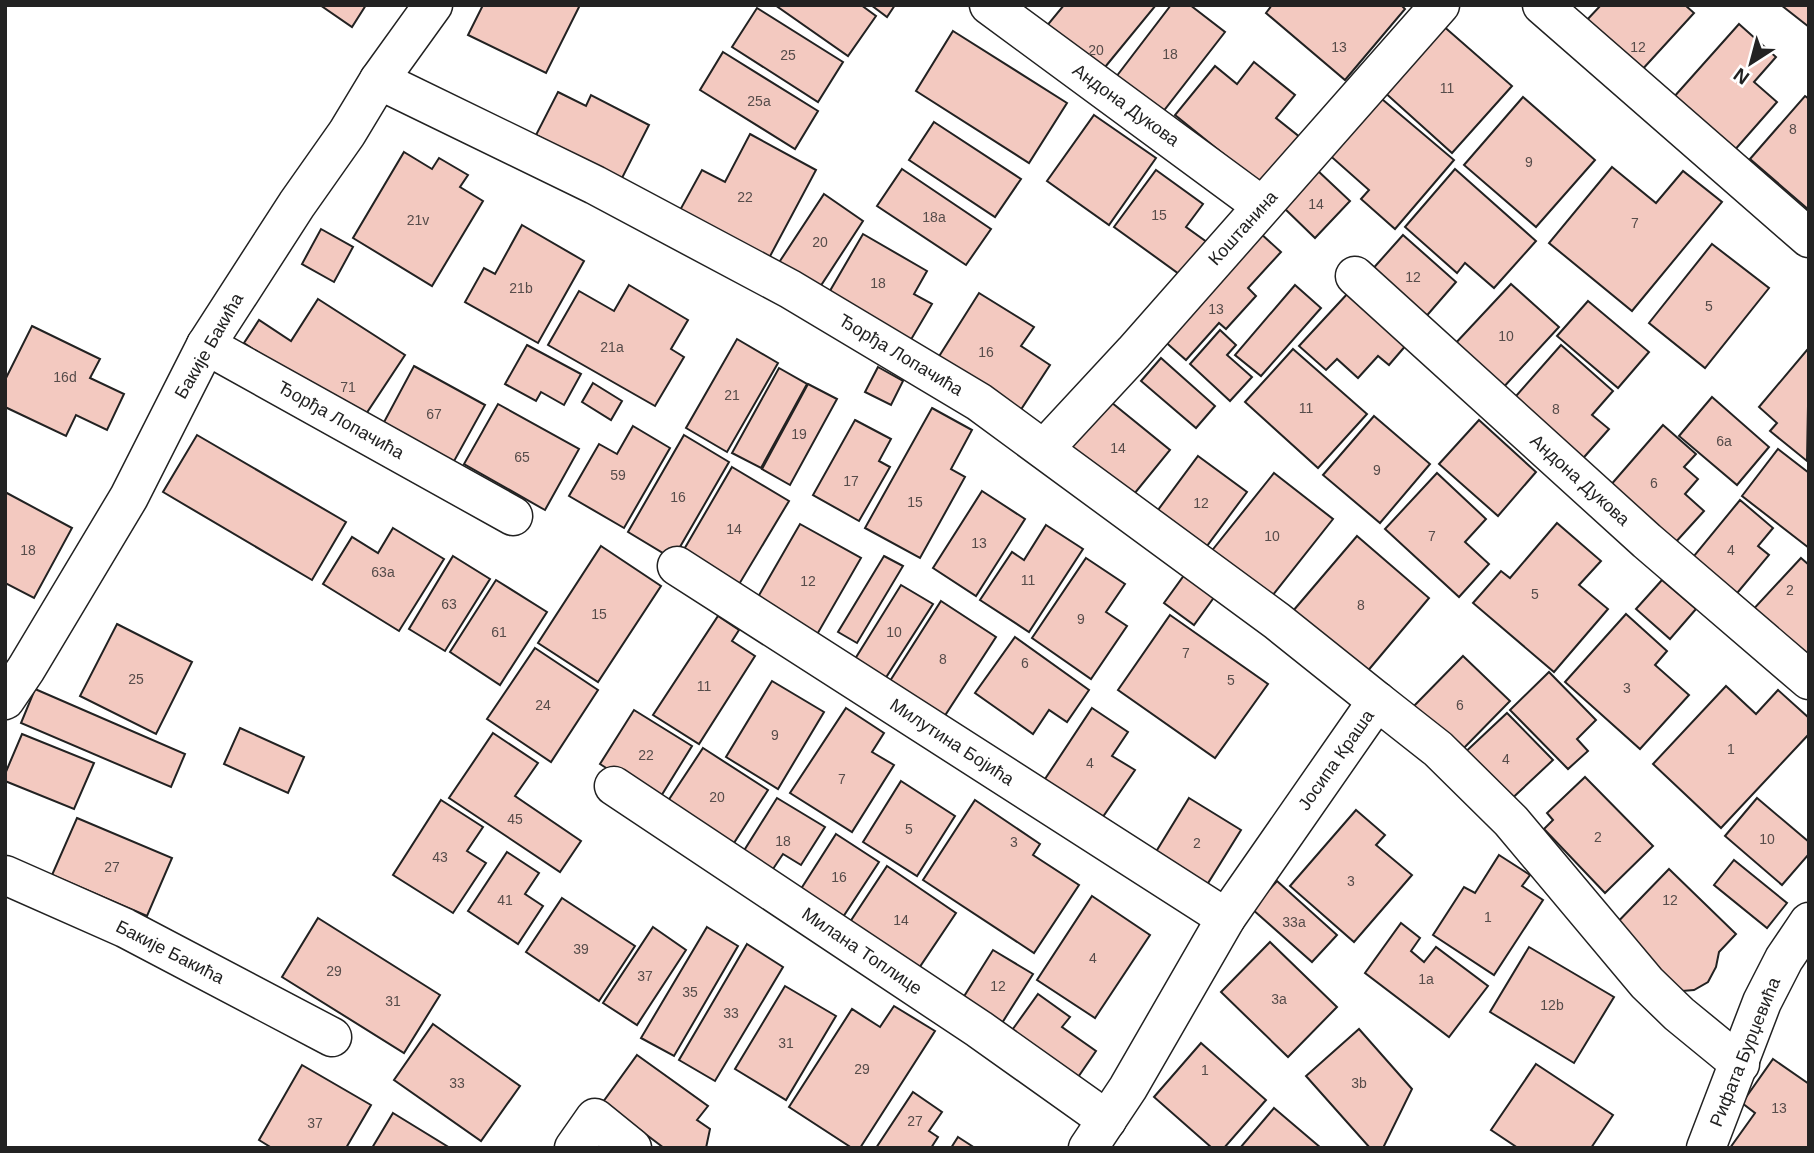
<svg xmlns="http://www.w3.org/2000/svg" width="1814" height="1153" font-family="Helvetica,sans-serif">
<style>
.building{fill:#f3c9c0;stroke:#222;stroke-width:2}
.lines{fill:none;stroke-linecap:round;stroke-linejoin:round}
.minor-casing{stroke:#222;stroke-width:41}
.minor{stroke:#fff;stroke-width:38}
.labels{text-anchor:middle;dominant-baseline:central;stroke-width:5;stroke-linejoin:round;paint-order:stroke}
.number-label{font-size:14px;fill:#564c4a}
.street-label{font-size:18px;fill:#222;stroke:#fff}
</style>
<rect width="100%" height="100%" fill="#fff"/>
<g class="building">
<polygon points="320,5 366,5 352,27"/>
<polygon points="483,5 580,5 546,73 468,35"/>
<polygon points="775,5 861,5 876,16 848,56"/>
<polygon points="871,5 895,5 887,17"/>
<polygon points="1064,5 1156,5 1101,72 1045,28"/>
<polygon points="1171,5 1190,5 1225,32 1162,113 1116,77"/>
<polygon points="1272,5 1401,5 1405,9 1345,80 1266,13"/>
<polygon points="1601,5 1685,5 1694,13 1640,72 1585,22"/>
<polygon points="1781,5 1809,5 1809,27"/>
<polygon points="757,8 843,62 818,102 732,47"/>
<polygon points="1441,24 1512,86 1452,153 1382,90"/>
<polygon points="1739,24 1776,57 1754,82 1777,102 1733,152 1673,98"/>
<polygon points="953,31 1067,103 1029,163 916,91"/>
<polygon points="723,52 818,111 795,149 700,90"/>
<polygon points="1254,62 1295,95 1276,118 1301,138 1262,185 1175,115 1215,66 1237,84"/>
<polygon points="558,92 586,106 591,95 649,125 621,180 536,135"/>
<polygon points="1376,94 1454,160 1395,229 1361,199 1369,190 1326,152"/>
<polygon points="1805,96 1809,99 1809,210 1750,159"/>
<polygon points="1523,97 1595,160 1536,227 1464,165"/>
<polygon points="1094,115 1156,158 1109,225 1047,181"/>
<polygon points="934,122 1021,179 995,217 909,160"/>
<polygon points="750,134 816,170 768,260 679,212 702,170 725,182"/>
<polygon points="404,152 432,169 439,158 468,175 460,187 483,201 432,286 353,238"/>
<polygon points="1612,167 1656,203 1683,171 1722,202 1632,311 1549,243"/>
<polygon points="902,169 991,229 966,265 877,206"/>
<polygon points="1455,169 1536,241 1494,288 1465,263 1457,273 1405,227"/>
<polygon points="1156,170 1203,204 1186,227 1211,245 1186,279 1114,227"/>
<polygon points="1317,170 1350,201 1315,238 1283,207"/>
<polygon points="824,194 863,221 818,290 778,264"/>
<polygon points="522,225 584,261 538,343 465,302 484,268 495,274"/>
<polygon points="321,229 353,247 334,282 302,264"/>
<polygon points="1259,232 1281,252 1248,288 1256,296 1226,329 1219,323 1186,360 1162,339"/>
<polygon points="863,234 927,271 914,294 932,304 909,343 827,296"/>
<polygon points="1403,235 1456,282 1423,320 1370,272"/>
<polygon points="1712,244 1769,288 1705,368 1649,323"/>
<polygon points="1511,284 1559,327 1501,390 1453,346"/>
<polygon points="629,285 688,320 671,349 684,357 655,406 548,345 579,291 614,311"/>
<polygon points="1295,285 1321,308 1261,376 1235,355"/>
<polygon points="1349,292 1407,344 1389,365 1378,356 1358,378 1337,359 1326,370 1299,346"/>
<polygon points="979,293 1034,327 1021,346 1050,365 1020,411 938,358"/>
<polygon points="318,299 405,355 362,420 244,343 259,320 291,341"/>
<polygon points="1588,301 1649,352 1618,388 1557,336"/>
<polygon points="32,326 100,359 90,378 124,394 107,430 76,415 66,436 5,407 5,380"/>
<polygon points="1220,330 1236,345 1227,355 1252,377 1230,401 1190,364"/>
<polygon points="737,339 778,363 727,452 686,428"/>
<polygon points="527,345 581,374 564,405 541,392 536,401 505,384"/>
<polygon points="1561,345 1613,391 1592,415 1609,429 1578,464 1509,404"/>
<polygon points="1293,349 1367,414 1318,468 1245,402"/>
<polygon points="1807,350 1809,351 1807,461 1770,431 1777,423 1759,407"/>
<polygon points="1161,358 1215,406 1196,428 1141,381"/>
<polygon points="414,366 485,405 453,463 383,424"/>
<polygon points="878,367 903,381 891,405 865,392"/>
<polygon points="779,368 807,384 761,468 732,453"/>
<polygon points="593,383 622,401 611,420 582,402"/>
<polygon points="808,384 837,399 790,485 762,469"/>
<polygon points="1712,397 1769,447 1737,485 1679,436"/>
<polygon points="1106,398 1170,450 1130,499 1066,447"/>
<polygon points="498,404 579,449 545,510 464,464"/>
<polygon points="932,408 972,430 951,469 965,477 920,558 865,528"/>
<polygon points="1374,416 1430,464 1380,523 1323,475"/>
<polygon points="855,420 891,439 879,461 890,467 859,521 813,495"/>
<polygon points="1479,420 1536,472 1498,516 1439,464"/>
<polygon points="1663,425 1696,454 1684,467 1698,479 1685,494 1704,511 1674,544 1609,487"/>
<polygon points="633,426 670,448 624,528 569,496 599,444 617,454"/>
<polygon points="197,435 346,522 312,580 163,492"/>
<polygon points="684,435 729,462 673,559 628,532"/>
<polygon points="1778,449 1809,473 1809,548 1742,496"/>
<polygon points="1198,456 1247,492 1204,550 1155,514"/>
<polygon points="732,467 789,501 735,591 679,558"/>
<polygon points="1274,473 1333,519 1269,600 1210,553"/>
<polygon points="1437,473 1486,519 1465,542 1489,564 1459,597 1385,529"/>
<polygon points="982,491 1025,519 976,596 933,568"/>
<polygon points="5,492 72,528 34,598 5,583"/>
<polygon points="1740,500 1773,528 1758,546 1769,555 1733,598 1689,562"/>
<polygon points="1557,523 1601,561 1579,585 1608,609 1554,672 1473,603 1501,571 1510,578"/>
<polygon points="800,524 861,558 815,638 754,604"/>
<polygon points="1046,525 1083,549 1029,632 980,600 1012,552 1024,560"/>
<polygon points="393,528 444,559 399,631 323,584 352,537 378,553"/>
<polygon points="1357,536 1429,598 1366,673 1293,611"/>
<polygon points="601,546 661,586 598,682 538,643"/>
<polygon points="453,556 490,579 445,651 409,629"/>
<polygon points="884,556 903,566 857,643 838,632"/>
<polygon points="1086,558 1125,584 1106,612 1127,626 1091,679 1032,638"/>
<polygon points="1801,558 1809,565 1809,656 1748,615"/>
<polygon points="1185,574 1215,596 1194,625 1164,603"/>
<polygon points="496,580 547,612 500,685 450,652"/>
<polygon points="1662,580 1696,609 1670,639 1636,609"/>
<polygon points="901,585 933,604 885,679 855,659"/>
<polygon points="941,601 996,637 944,717 890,681"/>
<polygon points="1626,614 1667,651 1655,665 1689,695 1640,749 1565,682"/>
<polygon points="1170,615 1268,684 1215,758 1118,690"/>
<polygon points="718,616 739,630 732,641 755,656 699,744 653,715"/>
<polygon points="117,624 192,662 156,734 80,696"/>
<polygon points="1015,637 1089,690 1067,722 1049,710 1033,734 975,693"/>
<polygon points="535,648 598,690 551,762 487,719"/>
<polygon points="1463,656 1510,701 1458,754 1411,709"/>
<polygon points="1549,672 1596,720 1577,739 1588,751 1568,769 1510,710"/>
<polygon points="772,681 824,712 778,789 726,757"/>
<polygon points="1726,686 1756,714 1778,690 1809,718 1809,734 1721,828 1653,764"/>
<polygon points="35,689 185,754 171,787 21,723"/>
<polygon points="846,708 884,733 872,752 894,765 852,832 790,793"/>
<polygon points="1092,708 1128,732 1112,756 1135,770 1100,821 1043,782"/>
<polygon points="634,710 692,746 658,801 600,764"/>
<polygon points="1507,713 1553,760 1505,805 1460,757"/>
<polygon points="240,728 304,757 288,793 224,764"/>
<polygon points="493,733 538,763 515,796 581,841 560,872 449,798"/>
<polygon points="22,734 94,763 74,809 5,781 5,774"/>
<polygon points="703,748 768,790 732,846 666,804"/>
<polygon points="1585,777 1653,846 1605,893 1544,829 1553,820 1547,813"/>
<polygon points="901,781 955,816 917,876 863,842"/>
<polygon points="777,798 825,827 801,865 783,854 769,875 740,857"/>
<polygon points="1189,798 1241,830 1205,888 1154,855"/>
<polygon points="1757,798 1809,842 1809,854 1782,885 1725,836"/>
<polygon points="441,800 483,827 467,851 486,863 453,913 393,875"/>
<polygon points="975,800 1040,844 1033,855 1079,885 1034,953 923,880"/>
<polygon points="1356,810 1385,835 1376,845 1412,875 1354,942 1290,886"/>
<polygon points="77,818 172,858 147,916 52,875"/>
<polygon points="836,834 879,862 841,920 799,892"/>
<polygon points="507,852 539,873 525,894 543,906 518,944 468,911"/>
<polygon points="1499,855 1530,875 1522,886 1543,900 1494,975 1433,935 1464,887 1475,893"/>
<polygon points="1734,860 1787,903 1767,928 1714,885"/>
<polygon points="887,866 956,913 915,974 846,928"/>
<polygon points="1669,869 1736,934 1719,952 1716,967 1708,982 1694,990 1682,991 1609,931"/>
<polygon points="1277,881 1337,935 1312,962 1252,909"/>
<polygon points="1092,896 1150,935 1095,1018 1037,980"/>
<polygon points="562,898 635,946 599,1001 526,952"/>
<polygon points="318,918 440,995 404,1053 282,977"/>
<polygon points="1401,923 1420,938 1411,951 1424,962 1436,947 1488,986 1449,1037 1365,973"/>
<polygon points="653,927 686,950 637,1025 603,1003"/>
<polygon points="707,927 738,946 674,1056 641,1038"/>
<polygon points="1270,942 1337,1007 1288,1057 1221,992"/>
<polygon points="747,944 783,967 715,1081 679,1060"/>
<polygon points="1529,947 1614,997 1574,1063 1490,1012"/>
<polygon points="993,950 1033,974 1002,1023 963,998"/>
<polygon points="785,986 836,1016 786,1100 735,1069"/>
<polygon points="1038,994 1070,1017 1062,1027 1096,1051 1076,1080 1010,1033"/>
<polygon points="894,1006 935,1031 860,1148 852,1148 789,1107 852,1009 880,1027"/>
<polygon points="433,1024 520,1086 481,1141 394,1080"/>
<polygon points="1359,1029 1412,1089 1383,1148 1370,1148 1306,1076"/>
<polygon points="1201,1043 1266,1100 1224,1148 1212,1148 1154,1097"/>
<polygon points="637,1055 708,1106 697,1120 710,1129 706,1148 664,1148 603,1102"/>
<polygon points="1773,1059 1809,1084 1809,1148 1730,1148 1755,1113 1742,1103"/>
<polygon points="1536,1064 1613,1115 1591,1148 1518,1148 1491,1130"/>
<polygon points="302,1065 371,1105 346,1148 272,1148 259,1140"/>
<polygon points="913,1092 942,1112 929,1131 938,1137 931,1148 876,1148"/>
<polygon points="1274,1108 1321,1148 1240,1148"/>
<polygon points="393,1113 450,1148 372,1148"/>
<polygon points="958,1137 975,1148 951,1148"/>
</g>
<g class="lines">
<g class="minor-casing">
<g id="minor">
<polyline points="989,5 1262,206"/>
<polyline points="1542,5 1809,238"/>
<polyline points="379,80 595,185 790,289 979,402 1277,621 1377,701"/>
<polyline points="1355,276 1647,541 1809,680"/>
<polyline points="206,345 513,516"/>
<polyline points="1044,449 1134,352 1440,5"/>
<polyline points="677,566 1226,918"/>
<polyline points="5,700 26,669 129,497 206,345 297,204 347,133 379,80 433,5"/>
<polyline points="614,786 979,1029 1107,1120"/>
<polyline points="5,875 125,928 332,1037"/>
<polyline points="574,1148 595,1118 632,1148"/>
<polyline points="1088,1148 1128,1088 1226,918 1377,701 1438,749 1511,821 1647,983 1679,1014 1740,1064"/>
<polyline points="1706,1148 1762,1002 1784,959 1809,922"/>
</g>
</g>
<use href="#minor" class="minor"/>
</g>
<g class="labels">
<g class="number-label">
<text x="1339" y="47">13</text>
<text x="1638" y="47">12</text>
<text x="1096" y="50">20</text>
<text x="1170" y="54">18</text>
<text x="788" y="55">25</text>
<text x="1447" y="88">11</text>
<text x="759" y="101">25a</text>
<text x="1793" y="129">8</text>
<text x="1529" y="162">9</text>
<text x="745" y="197">22</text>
<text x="1316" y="204">14</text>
<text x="1159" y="215">15</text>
<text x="934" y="217">18a</text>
<text x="418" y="220">21v</text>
<text x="1635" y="223">7</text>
<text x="820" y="242">20</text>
<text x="1413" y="277">12</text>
<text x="878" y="283">18</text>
<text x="521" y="288">21b</text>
<text x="1709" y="306">5</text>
<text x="1216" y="309">13</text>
<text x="1506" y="336">10</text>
<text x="612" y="347">21a</text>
<text x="986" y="352">16</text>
<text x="65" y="377">16d</text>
<text x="348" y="387">71</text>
<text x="732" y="395">21</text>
<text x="1306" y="408">11</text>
<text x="1556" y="409">8</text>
<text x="434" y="414">67</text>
<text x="799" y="434">19</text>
<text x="1724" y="441">6a</text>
<text x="1118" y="448">14</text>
<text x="522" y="457">65</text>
<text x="1377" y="470">9</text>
<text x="618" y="475">59</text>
<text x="851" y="481">17</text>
<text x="1654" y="483">6</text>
<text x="678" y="497">16</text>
<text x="915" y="502">15</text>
<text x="1201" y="503">12</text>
<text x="734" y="529">14</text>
<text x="1272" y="536">10</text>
<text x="1432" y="536">7</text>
<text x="979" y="543">13</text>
<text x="28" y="550">18</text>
<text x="1731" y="550">4</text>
<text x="383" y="572">63a</text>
<text x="1028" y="580">11</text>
<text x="808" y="581">12</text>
<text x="1790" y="590">2</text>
<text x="1535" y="594">5</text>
<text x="449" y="604">63</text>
<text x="1361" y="605">8</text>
<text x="599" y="614">15</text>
<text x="1081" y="619">9</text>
<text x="499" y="632">61</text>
<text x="894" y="632">10</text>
<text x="1186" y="653">7</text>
<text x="943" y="659">8</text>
<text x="1025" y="663">6</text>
<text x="136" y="679">25</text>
<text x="1231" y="680">5</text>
<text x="704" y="686">11</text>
<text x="1627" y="688">3</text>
<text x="543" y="705">24</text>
<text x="1460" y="705">6</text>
<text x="775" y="735">9</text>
<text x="1731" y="749">1</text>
<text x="646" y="755">22</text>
<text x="1506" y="759">4</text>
<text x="1090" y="763">4</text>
<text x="842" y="779">7</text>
<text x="717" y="797">20</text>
<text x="515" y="819">45</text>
<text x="909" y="829">5</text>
<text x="1598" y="837">2</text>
<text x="1767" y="839">10</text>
<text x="783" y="841">18</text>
<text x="1014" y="842">3</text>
<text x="1197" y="843">2</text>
<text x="440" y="857">43</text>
<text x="112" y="867">27</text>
<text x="839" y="877">16</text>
<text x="1351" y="881">3</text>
<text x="505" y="900">41</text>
<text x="1670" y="900">12</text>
<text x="1488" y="917">1</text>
<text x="901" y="920">14</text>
<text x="1294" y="922">33a</text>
<text x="581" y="949">39</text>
<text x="1093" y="958">4</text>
<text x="334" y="971">29</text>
<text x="645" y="976">37</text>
<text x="1426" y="979">1a</text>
<text x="998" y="986">12</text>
<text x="690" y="992">35</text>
<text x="1279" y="999">3a</text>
<text x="393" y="1001">31</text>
<text x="1552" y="1005">12b</text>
<text x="731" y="1013">33</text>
<text x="786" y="1043">31</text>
<text x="862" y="1069">29</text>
<text x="1205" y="1070">1</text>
<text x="457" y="1083">33</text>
<text x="1359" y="1083">3b</text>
<text x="1779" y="1108">13</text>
<text x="915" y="1121">27</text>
<text x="315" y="1123">37</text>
</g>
<g class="street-label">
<text transform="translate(1126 105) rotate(36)">Андона Дукова</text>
<text transform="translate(1243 228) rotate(-48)">Коштанина</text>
<text transform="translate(209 346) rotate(-60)">Бакије Бакића</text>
<text transform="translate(901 355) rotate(31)">Ђорђа Лопачића</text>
<text transform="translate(341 420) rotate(29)">Ђорђа Лопачића</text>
<text transform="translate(1580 480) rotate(42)">Андона Дукова</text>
<text transform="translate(952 742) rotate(33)">Милутина Бојића</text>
<text transform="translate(1336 760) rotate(-55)">Јосипа Краша</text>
<text transform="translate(862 951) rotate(34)">Милана Топлице</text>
<text transform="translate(170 952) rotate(27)">Бакије Бакића</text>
<text transform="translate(1745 1052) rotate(-68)">Рифата Бурџевића</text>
</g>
</g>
<rect width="1814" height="1153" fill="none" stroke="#222222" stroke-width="14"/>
<g transform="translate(1751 63) rotate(216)" stroke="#ffffff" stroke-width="5" paint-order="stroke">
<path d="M0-5L12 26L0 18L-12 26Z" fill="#222222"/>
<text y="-10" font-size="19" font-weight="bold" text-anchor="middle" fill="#222222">N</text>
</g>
</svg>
